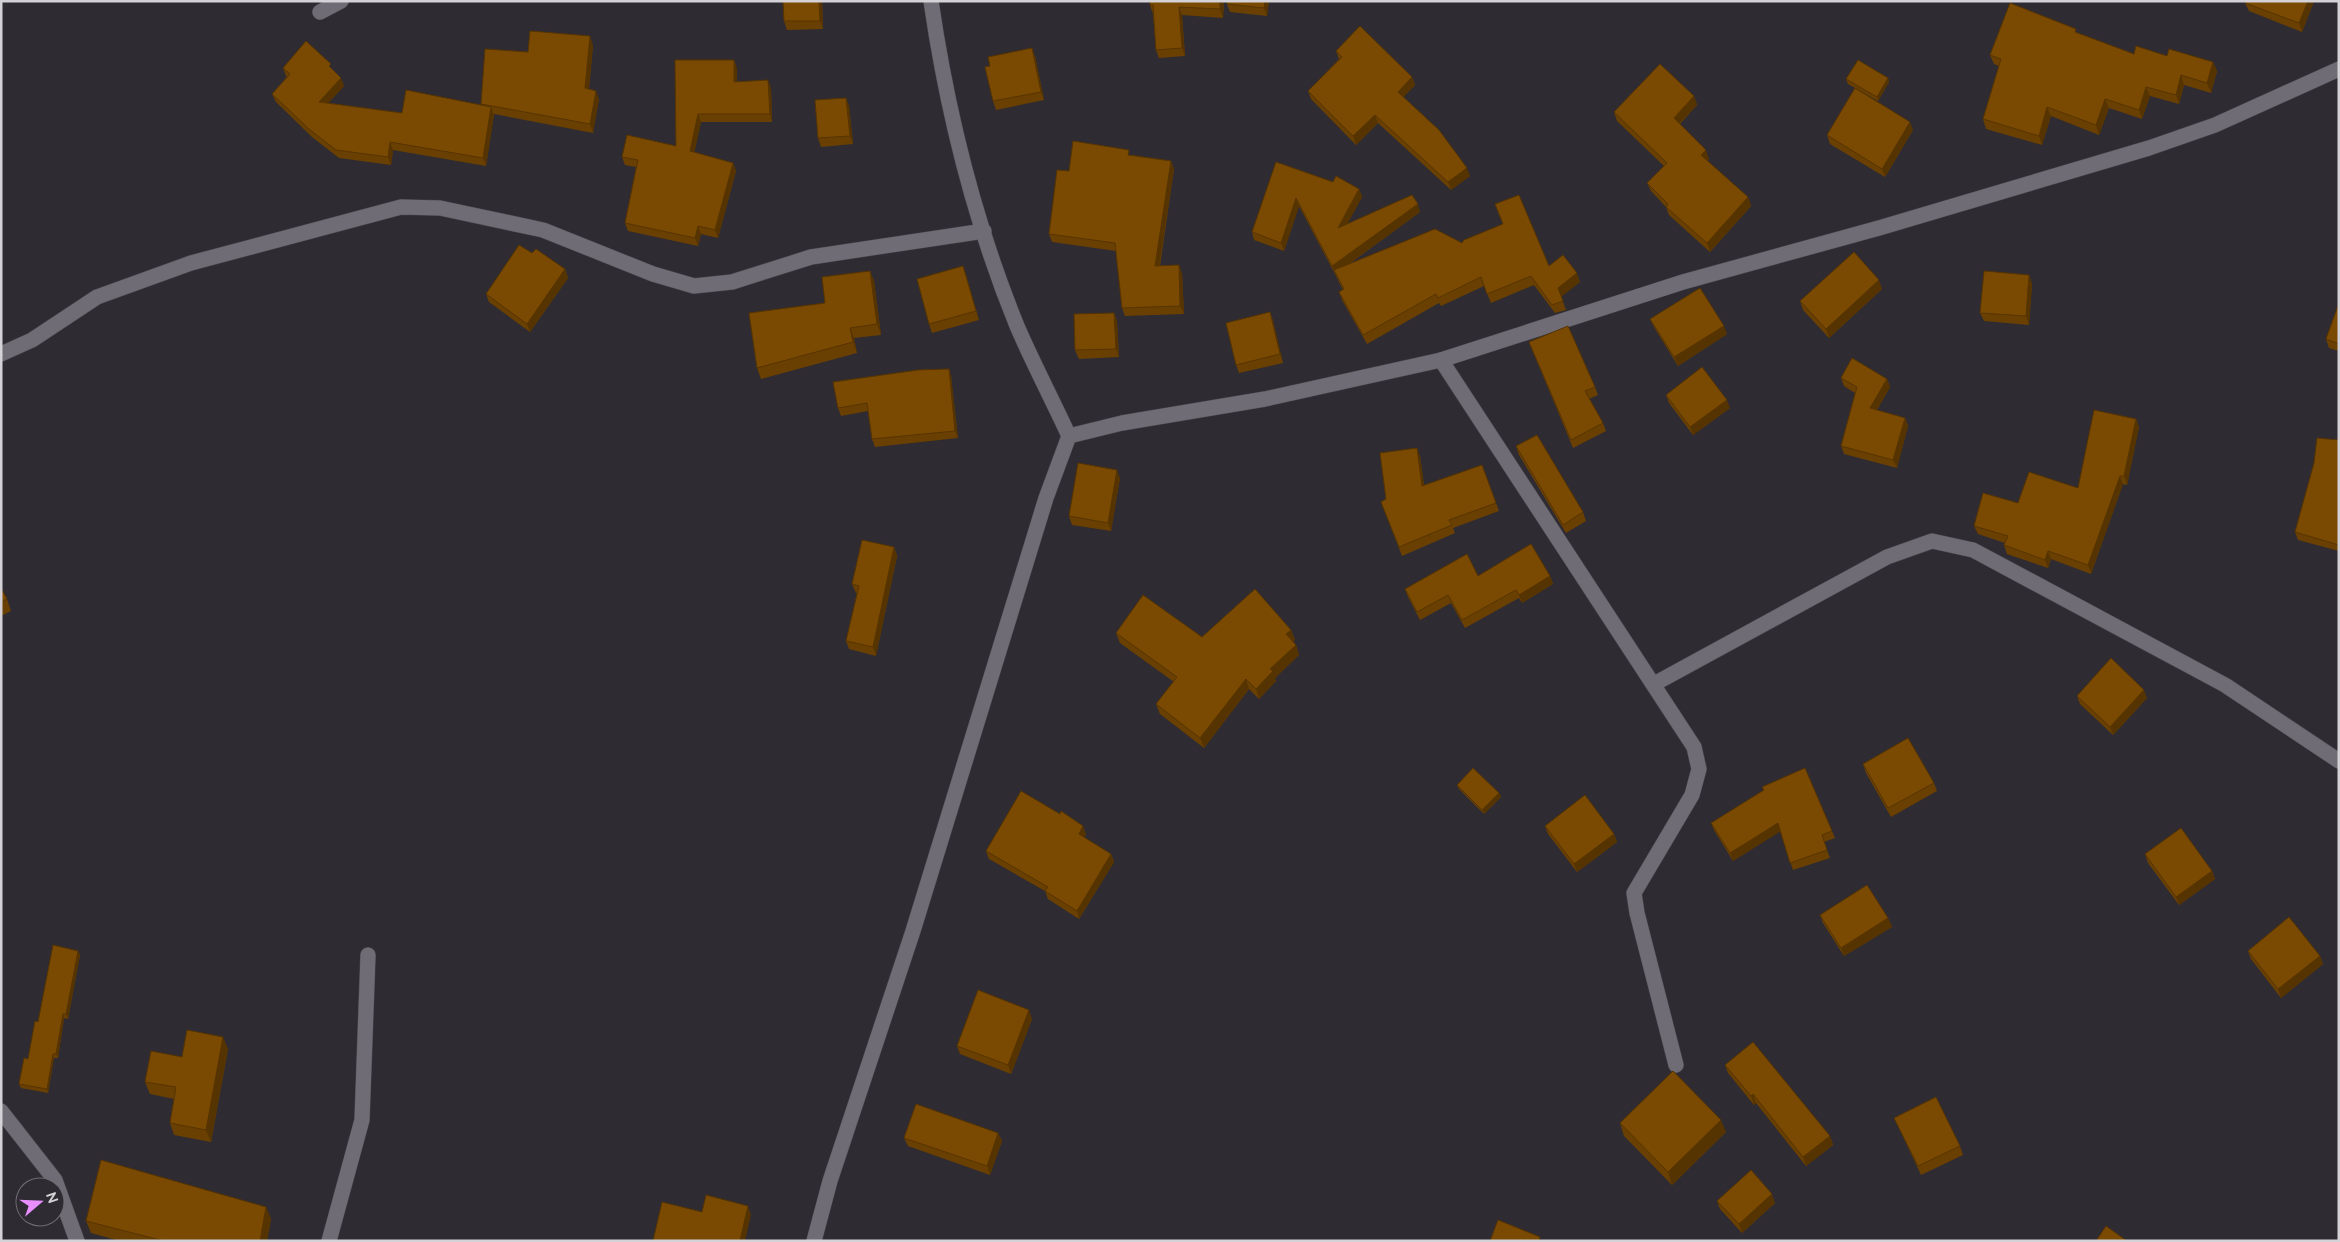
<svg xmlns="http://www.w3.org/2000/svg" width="2340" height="1242" font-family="Raleway,sans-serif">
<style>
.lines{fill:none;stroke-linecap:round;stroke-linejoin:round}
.minor-casing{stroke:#4b484f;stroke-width:16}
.minor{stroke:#706c75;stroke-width:15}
.wall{fill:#6a4002}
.shaded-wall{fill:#563401}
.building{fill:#7b4a02;stroke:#563401}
</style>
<rect width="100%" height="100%" fill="#2e2b32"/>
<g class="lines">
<g class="minor-casing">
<g id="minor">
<path d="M 931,1 C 947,111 975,223 1017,326 C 1033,363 1052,399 1069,436"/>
<polyline points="320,12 341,1"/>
<polyline points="1,354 32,340 97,297 191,263 401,207 440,208 543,230 653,274 694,286 732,282 811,257 984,231"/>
<polyline points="1441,360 1694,747 1699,769 1692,795 1634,893 1637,913 1676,1065"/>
<polyline points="1654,684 1887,557 1932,541 1973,550 2225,685 2339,761"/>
<polyline points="1,1111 55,1180 77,1241"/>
<polyline points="329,1241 362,1120 368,955"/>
<polyline points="814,1241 830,1181 913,931 1046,498 1069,436 1122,423 1265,399 1441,360 1683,282 1879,228 2149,148 2215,125 2339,69"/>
</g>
</g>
<use href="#minor" class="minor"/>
</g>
<g class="wall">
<polygon points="822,1 823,29 787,30 784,21"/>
<polygon points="1150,1 1224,1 1223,18 1182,15 1185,56 1159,58 1156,50 1153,14 1150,5"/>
<polygon points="1227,1 1269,1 1267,16 1230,12 1227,4"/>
<polygon points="2314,1 2302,32 2249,11 2245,3"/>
<polygon points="2078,33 2134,54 2167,56 2213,62 2217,71 2211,93 2184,85 2179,104 2150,96 2142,119 2109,108 2099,135 2051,116 2042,145 1986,129 1983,119 1999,66 1994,64 1990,55"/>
<polygon points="593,45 589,89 599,99 593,133 494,114 486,166 393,150 391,165 339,158 312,137 276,102 272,94 287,77 286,76 283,68 333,71 344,86 328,103 402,113 482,105 481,104 528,52"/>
<polygon points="1336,51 1412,77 1415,85 1403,97 1470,176 1451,190 1378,123 1356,145 1311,99 1308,91 1339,59"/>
<polygon points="1035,56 1044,100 996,110 993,101"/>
<polygon points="675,60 737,68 737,82 771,88 772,122 701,122 694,152 733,163 736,171 718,238 701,234 698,246 628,231 625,223 636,167 625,165 622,157 676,146"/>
<polygon points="1888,78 1889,82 1878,101 1848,84 1846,79"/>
<polygon points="1694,96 1697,105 1680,124 1709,159 1707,161 1748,197 1751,206 1710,252 1669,215 1666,207 1651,191 1647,183 1664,166 1617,121 1614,112"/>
<polygon points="846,98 849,106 853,144 821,147 818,138"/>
<polygon points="1913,130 1885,177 1830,144 1827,135"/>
<polygon points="1131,155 1171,161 1174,169 1160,266 1182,273 1184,314 1125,316 1122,308 1116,251 1052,242 1049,234 1069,171"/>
<polygon points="1276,162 1333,182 1359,189 1362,197 1347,224 1420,212 1349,264 1462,243 1549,266 1580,282 1561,296 1566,310 1555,313 1534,285 1491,303 1484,286 1441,306 1439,303 1367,344 1342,300 1339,292 1343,290 1335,274 1299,206 1284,251 1254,240 1252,232"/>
<polygon points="532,253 565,269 568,278 530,332 489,302 486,294"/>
<polygon points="870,271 874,281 881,335 854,338 857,353 761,379 757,368 825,303"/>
<polygon points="966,275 979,320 932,333 929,324"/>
<polygon points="2029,275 2032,284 2029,325 1984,321 1980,313"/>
<polygon points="1882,289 1829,338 1803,310 1800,301"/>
<polygon points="2339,303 2339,351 2329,348 2326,339"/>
<polygon points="1270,312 1273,321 1283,363 1239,373 1236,365"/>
<polygon points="1114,313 1117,321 1119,357 1079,359 1075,350"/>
<polygon points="1650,319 1727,334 1678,366 1654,327"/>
<polygon points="1529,342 1595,387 1598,395 1589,399 1603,423 1606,431 1573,448"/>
<polygon points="949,369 951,376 958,438 875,447 872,439 868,411 841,416 838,408"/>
<polygon points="1841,378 1887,379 1890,387 1877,410 1905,418 1908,426 1897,468 1844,454 1841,446 1855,393 1844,386"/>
<polygon points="1666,395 1730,408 1693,435 1669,403"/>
<polygon points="2136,419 2139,427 2127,485 2123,484 2091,574 2051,559 2048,568 2007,554 2004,545 2005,543 1978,534 1974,526 2018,503 2078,488"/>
<polygon points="2339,440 2339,551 2298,540 2295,532"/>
<polygon points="1516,446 1583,512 1586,521 1566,533 1519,455"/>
<polygon points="1420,456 1424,485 1482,465 1499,511 1453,528 1455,533 1402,556 1381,502 1386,499"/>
<polygon points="1120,478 1111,531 1072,525 1069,516"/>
<polygon points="894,547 897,556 876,656 849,649 846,641 857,593 856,593 852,584"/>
<polygon points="1478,576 1550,576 1553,584 1522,603 1519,598 1465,628 1451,603 1420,620 1408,597 1405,589"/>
<polygon points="1,588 7,599 11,611 1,616"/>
<polygon points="1291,630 1295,640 1293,642 1296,645 1299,655 1275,678 1276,681 1259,699 1249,689 1204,748 1160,714 1156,704 1174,682 1120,643 1116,633 1202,637"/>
<polygon points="2077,696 2147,698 2113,735 2080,704"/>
<polygon points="1863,764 1934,783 1937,791 1891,817 1866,773"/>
<polygon points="1457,785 1499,793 1501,797 1484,814 1459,789"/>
<polygon points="1711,823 1832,831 1835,838 1824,842 1830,858 1793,870 1780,831 1733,861 1714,830"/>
<polygon points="1545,826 1614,834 1617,842 1577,872 1548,834"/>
<polygon points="1086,834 1084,837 1111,854 1114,862 1079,919 1048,899 1045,891 989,859 986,851"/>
<polygon points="2145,854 2212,871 2215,879 2179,905 2148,863"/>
<polygon points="1820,915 1888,918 1892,927 1844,956 1823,923"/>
<polygon points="78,951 80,955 68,1019 64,1018 58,1058 54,1058 48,1093 21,1088 19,1084 28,1059 38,1022"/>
<polygon points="2248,951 2320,956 2323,964 2281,998 2251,959"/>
<polygon points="1032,1019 1011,1074 960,1054 957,1046"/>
<polygon points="228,1049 211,1142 174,1135 170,1123 174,1099 150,1094 145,1082"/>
<polygon points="1725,1065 1830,1136 1833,1145 1806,1166 1756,1103 1754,1105 1728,1073"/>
<polygon points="1894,1118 1960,1146 1963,1155 1921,1175 1898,1126"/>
<polygon points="1620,1123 1726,1132 1672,1185 1624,1136"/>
<polygon points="998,1133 1002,1141 990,1175 908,1146 904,1138"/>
<polygon points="1717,1201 1775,1203 1742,1233 1720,1209"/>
<polygon points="266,1207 271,1219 267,1241 120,1241 91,1233 86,1221"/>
</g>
<g class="shaded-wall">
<polygon points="819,1 822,1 823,29 820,21"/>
<polygon points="1220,1 1224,1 1223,18 1220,9"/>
<polygon points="1265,1 1269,1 1267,16 1264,8"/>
<polygon points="2308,1 2314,1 2302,32 2299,23"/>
<polygon points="1179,7 1182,15 1185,56 1182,48"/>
<polygon points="590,36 593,45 588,97 585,88"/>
<polygon points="1032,48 1035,56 1044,100 1041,92"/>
<polygon points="734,60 737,68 737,90 734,82"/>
<polygon points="2213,62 2217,71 2211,93 2207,83"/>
<polygon points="2181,75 2184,85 2179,104 2176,95"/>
<polygon points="1412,77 1415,85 1401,100 1398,92"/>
<polygon points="341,78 344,86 322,110 319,102"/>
<polygon points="1888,78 1889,82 1878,101 1877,97"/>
<polygon points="768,80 771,88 772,122 770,114"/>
<polygon points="2146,87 2150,96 2142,119 2139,110"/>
<polygon points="596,91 599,99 593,133 590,124"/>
<polygon points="1694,96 1697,105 1677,126 1674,118"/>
<polygon points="846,98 849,106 853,144 850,136"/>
<polygon points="2105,99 2109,108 2099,135 2096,125"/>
<polygon points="491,107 494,115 486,166 483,158"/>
<polygon points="2047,107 2051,116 2042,145 2039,136"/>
<polygon points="698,114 701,122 693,159 690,151"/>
<polygon points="1375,115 1378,123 1356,145 1353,136"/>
<polygon points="1910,122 1913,130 1885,177 1882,169"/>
<polygon points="390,142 393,150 391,165 388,157"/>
<polygon points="1706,150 1709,159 1704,164 1701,155"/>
<polygon points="1171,161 1174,169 1158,274 1155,266"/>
<polygon points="733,163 736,171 718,238 715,230"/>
<polygon points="1467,168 1470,176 1451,190 1448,182"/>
<polygon points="1359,189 1362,197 1341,236 1338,228"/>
<polygon points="1748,197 1751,206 1710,252 1707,243"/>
<polygon points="1296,198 1299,206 1284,251 1281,243"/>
<polygon points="1418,204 1420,212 1336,273 1334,270 1335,274 1332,266"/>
<polygon points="698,226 701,234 698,246 695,238"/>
<polygon points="1179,265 1182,273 1184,314 1180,306"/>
<polygon points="963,266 966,275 979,320 976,311"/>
<polygon points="565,269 568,278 530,332 527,324"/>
<polygon points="870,271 874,281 881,335 877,324"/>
<polygon points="1577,273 1580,282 1561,297 1558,288"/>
<polygon points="2029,275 2032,284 2029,325 2026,316"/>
<polygon points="1879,280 1882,289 1829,338 1826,329"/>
<polygon points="1270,312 1273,321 1283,363 1280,354"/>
<polygon points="1114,313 1117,321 1119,357 1116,349"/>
<polygon points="1724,326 1727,334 1678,366 1674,357"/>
<polygon points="850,328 854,338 857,353 853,342"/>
<polygon points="949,369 951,376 958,438 955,431"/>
<polygon points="1887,379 1890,387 1873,416 1870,408"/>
<polygon points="1727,400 1730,408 1693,435 1690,427"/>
<polygon points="1905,418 1908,426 1897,468 1893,460"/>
<polygon points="2136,419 2139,427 2127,485 2124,476"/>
<polygon points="1417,448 1420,456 1425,494 1422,486"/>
<polygon points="1117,470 1120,478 1111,531 1108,523"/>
<polygon points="2120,476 2123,484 2091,574 2088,565"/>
<polygon points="894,547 897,556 876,656 873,647"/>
<polygon points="2048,551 2051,559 2048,568 2045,560"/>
<polygon points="1550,576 1553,584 1522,603 1519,595"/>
<polygon points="1291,630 1295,640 1290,644 1286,634"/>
<polygon points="1296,645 1299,655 1275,678 1276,681 1259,699 1256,689 1270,669"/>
<polygon points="1246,679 1249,689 1204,748 1200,738"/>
<polygon points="2144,690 2147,698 2113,735 2110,727"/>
<polygon points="1499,793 1501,797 1484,814 1482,810"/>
<polygon points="1778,823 1781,831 1733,861 1730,853"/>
<polygon points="1083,826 1086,834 1082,841 1079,834"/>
<polygon points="1614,834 1617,842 1577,872 1574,864"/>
<polygon points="1111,854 1114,862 1079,919 1077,911"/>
<polygon points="2212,871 2215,879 2179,905 2176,897"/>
<polygon points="1888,918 1892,927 1844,956 1841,948"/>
<polygon points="78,951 80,955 68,1019 66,1014"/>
<polygon points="2320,956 2323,964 2281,998 2278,989"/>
<polygon points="1029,1010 1032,1019 1011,1074 1008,1065"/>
<polygon points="63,1014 64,1018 58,1058 56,1054"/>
<polygon points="223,1037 228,1049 211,1142 206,1130"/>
<polygon points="53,1054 54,1058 48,1093 47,1089"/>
<polygon points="1753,1094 1756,1103 1754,1105 1751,1096"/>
<polygon points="1721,1120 1726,1132 1672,1185 1668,1172"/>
<polygon points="998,1133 1002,1141 990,1175 987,1166"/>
<polygon points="1830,1136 1833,1145 1806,1166 1803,1157"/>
<polygon points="1772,1194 1775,1203 1742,1233 1739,1224"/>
<polygon points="748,1206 751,1215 745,1241 740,1241"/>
<polygon points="266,1207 271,1219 267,1241 260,1241"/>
</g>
<g class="building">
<polygon points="783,1 819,1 820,21 784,21"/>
<polygon points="1150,1 1220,1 1220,9 1179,7 1182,48 1156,50 1153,5 1150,5"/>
<polygon points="1227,1 1265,1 1264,8 1227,4"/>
<polygon points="2246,1 2308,1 2299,23 2245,3"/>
<polygon points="2010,3 2076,29 2075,32 2134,54 2136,46 2167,56 2169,49 2213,62 2207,83 2181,75 2176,95 2146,87 2139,110 2105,99 2096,125 2047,107 2039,136 1983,119 2001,59 1990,55"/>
<polygon points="1360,26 1412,77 1398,92 1439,130 1467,168 1448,182 1375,115 1353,136 1308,91 1342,57 1336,51"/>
<polygon points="530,31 590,36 585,88 596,91 590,124 481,104 485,49 528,52"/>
<polygon points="306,41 331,64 329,66 341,78 319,102 402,113 406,90 491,107 483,158 390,142 388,157 336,150 309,129 272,94 290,74 283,68"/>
<polygon points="1032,48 1041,92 993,101 985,67 990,66 988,57"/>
<polygon points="675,60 734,60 734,82 768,80 770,114 698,114 690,151 733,163 715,230 698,226 695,238 625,223 638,160 622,157 627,135 676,146"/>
<polygon points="1858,60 1888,78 1877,97 1846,79"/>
<polygon points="1660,64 1694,96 1674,118 1706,150 1701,155 1748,197 1707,243 1666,207 1668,204 1647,183 1667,163 1614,112"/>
<polygon points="1855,88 1910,122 1882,169 1827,135"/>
<polygon points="846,98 850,136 818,138 815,100"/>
<polygon points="1073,141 1129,150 1128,155 1171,161 1155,266 1179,265 1180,306 1122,308 1115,243 1049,234 1057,170 1069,171"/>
<polygon points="1276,162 1333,182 1336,176 1359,189 1338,228 1412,195 1418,204 1332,266 1296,198 1281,243 1252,232"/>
<polygon points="1519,195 1549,266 1563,255 1577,273 1558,288 1563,301 1552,305 1531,276 1487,294 1481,277 1438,298 1436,294 1363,335 1339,292 1344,289 1334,270 1435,229 1462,243 1464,240 1503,224 1495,204"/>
<polygon points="519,245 532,253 536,249 565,269 527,324 486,294"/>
<polygon points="1854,252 1879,280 1826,329 1800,301"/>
<polygon points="963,266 976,311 929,324 917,279"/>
<polygon points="870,271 877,324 850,328 853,342 757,368 749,313 825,303 822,277"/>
<polygon points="1984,271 2029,275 2026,316 1980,313"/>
<polygon points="1700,288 1724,326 1674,357 1650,319"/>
<polygon points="2339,303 2339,344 2326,339"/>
<polygon points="1270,312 1280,354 1236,365 1226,323"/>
<polygon points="1114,313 1116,349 1075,350 1074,314"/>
<polygon points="1568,326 1595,387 1585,391 1603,423 1571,440 1529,342"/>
<polygon points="1852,358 1887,379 1870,408 1905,418 1893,460 1841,446 1857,387 1841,378"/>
<polygon points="1702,367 1727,400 1690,427 1666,395"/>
<polygon points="949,369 955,431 872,439 867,403 838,408 833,382 918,370"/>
<polygon points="2094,410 2136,419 2124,476 2120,476 2088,565 2048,551 2045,560 2004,545 2008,536 1974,526 1983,493 2018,503 2029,472 2078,488"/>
<polygon points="1537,435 1583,512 1563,525 1516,446"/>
<polygon points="2317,438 2339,440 2339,545 2295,532 2314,463"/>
<polygon points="1417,448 1422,486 1482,465 1496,503 1449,520 1452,525 1399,547 1381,502 1386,499 1380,453"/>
<polygon points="1078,463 1117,470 1108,523 1069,516"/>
<polygon points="862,540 894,547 873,647 846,641 859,586 852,584"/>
<polygon points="1531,544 1550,576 1519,595 1516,590 1462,620 1448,595 1417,612 1405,589 1467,554 1478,576"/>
<polygon points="1,588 7,599 1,602"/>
<polygon points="1255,589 1291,630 1286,634 1296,645 1270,669 1273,671 1256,689 1246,679 1200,738 1156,704 1177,677 1116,633 1143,595 1202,637"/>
<polygon points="2111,658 2144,690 2110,727 2077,696"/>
<polygon points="1908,738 1934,783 1888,808 1863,764"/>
<polygon points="1473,768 1499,793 1482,810 1457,785"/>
<polygon points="1805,768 1832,831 1822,835 1827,850 1790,863 1778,823 1730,853 1711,823 1764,790 1762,787"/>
<polygon points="1021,791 1060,814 1061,811 1083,826 1079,834 1111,854 1077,911 1045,891 1048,887 986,851"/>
<polygon points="1585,795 1614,834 1574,864 1545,826"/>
<polygon points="2181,828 2212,871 2176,897 2145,854"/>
<polygon points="1867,885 1888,918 1841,948 1820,915"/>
<polygon points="2289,917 2320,956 2278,989 2248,951"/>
<polygon points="53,945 78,951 66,1014 63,1014 56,1054 53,1054 47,1089 19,1084 24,1058 28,1059 35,1021 38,1022"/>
<polygon points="978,990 1029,1010 1008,1065 957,1046"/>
<polygon points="187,1030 223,1037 206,1130 170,1123 176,1087 145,1082 151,1051 182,1057"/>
<polygon points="1753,1042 1830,1136 1803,1157 1753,1094 1751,1096 1725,1065"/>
<polygon points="1673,1071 1721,1120 1668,1172 1620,1123"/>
<polygon points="1936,1097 1960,1146 1918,1166 1894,1118"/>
<polygon points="916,1104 998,1133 987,1166 904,1138"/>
<polygon points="101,1160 266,1207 260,1241 164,1241 86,1221"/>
<polygon points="1751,1170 1772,1194 1739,1224 1717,1201"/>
<polygon points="706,1195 748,1206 740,1241 653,1241 662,1202 702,1212"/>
<polygon points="1498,1220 1540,1237 1539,1241 1490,1241"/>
<polygon points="2106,1226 2127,1241 2096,1241"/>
</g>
<rect width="2340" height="1242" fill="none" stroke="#d4d2d7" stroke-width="5"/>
<g transform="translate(40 1202) rotate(71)"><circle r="24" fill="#2e2b32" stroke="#706e74"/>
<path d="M0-4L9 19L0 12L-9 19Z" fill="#e88eff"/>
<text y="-8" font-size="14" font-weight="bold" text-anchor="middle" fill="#d4d2d7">N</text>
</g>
</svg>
